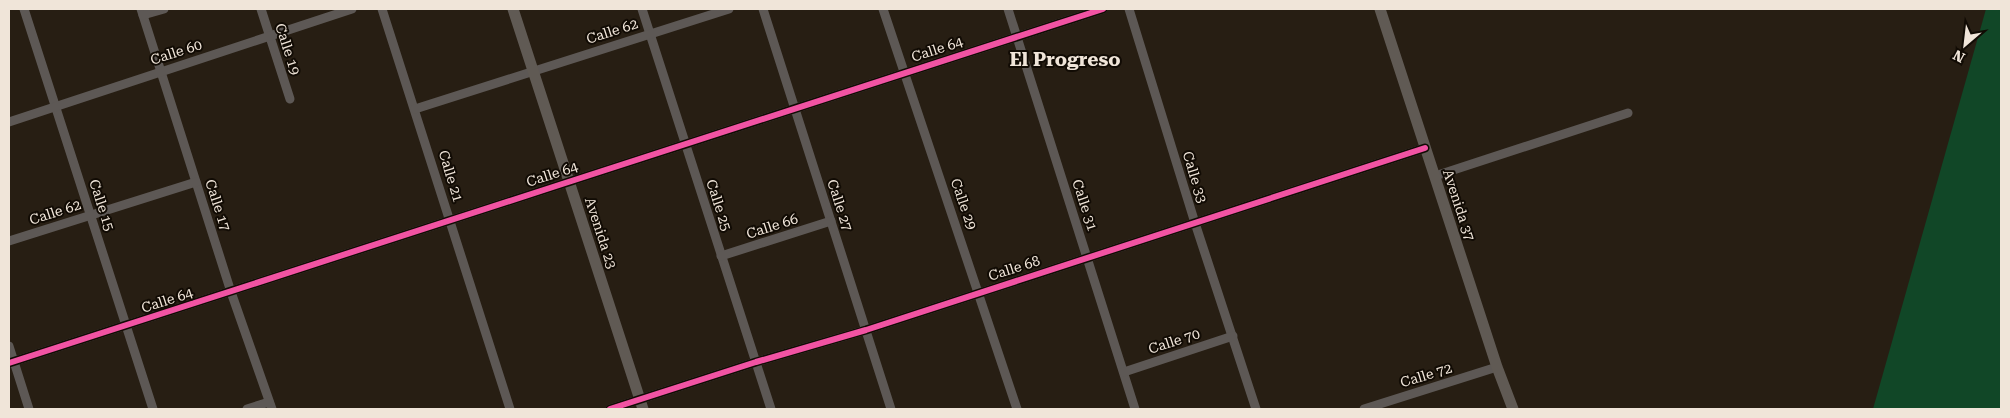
<svg xmlns="http://www.w3.org/2000/svg" width="2010" height="418" font-family="'Roboto Serif',serif">
<style>
.green{fill:#114727}
.lines{fill:none;stroke-linecap:round;stroke-linejoin:round}
.street{stroke:#5d5855;stroke-width:9}
.secondary{stroke:#605a54;stroke-width:11}
.cycleway-casing{stroke:#110b04;stroke-width:9}
.cycleway{stroke:#f153a3;stroke-width:6}
.labels{text-anchor:middle;dominant-baseline:central;stroke-width:4;stroke-linejoin:round;paint-order:stroke}
.street-label{font-size:14px;fill:#f0e5d9;stroke:#110b04}
.district-label{font-size:19px;font-weight:bold;fill:#f0e5d9;stroke:#110b04}
</style>
<rect width="100%" height="100%" fill="#271e13"/>
<polygon class="green" points="1986,9 2001,9 2001,409 1873,409"/>
<g class="lines">
<g class="street">
<polyline points="24,9 153,409"/>
<polyline points="141,9 231,292 272,409"/>
<polyline points="261,9 290,99"/>
<polyline points="382,9 510,409"/>
<polyline points="642,9 771,409"/>
<polyline points="763,9 891,409"/>
<polyline points="883,9 1017,409"/>
<polyline points="1008,9 1135,409"/>
<polyline points="1129,9 1195,223 1256,409"/>
<polyline points="143,15 164,9"/>
<polyline points="415,109 729,9"/>
<polyline points="9,122 352,9"/>
<polyline points="1435,176 1628,113"/>
<polyline points="9,241 196,182"/>
<polyline points="721,256 831,221"/>
<polyline points="9,346 29,409"/>
<path d="M 9,363 C 374,246 738,126 1103,9"/>
<polyline points="1124,372 1233,336"/>
<polyline points="247,409 269,402"/>
<polyline points="610,409 756,362 866,330 1425,148"/>
<polyline points="1364,409 1497,367"/>
</g>
<g class="secondary">
<polyline points="513,9 643,409"/>
<polyline points="1380,9 1497,367 1513,409"/>
</g>
<g class="cycleway-casing">
<g id="cycleway">
<path d="M 9,363 C 374,246 738,126 1103,9"/>
<polyline points="610,409 756,362 866,330 1425,148"/>
</g>
</g>
<use href="#cycleway" class="cycleway"/>
</g>
<g class="labels">
<g class="street-label">
<text transform="translate(612 31) rotate(-18)">Calle 62</text>
<text transform="translate(288 49) rotate(72)">Calle 19</text>
<text transform="translate(937 49) rotate(-18)">Calle 64</text>
<text transform="translate(176 52) rotate(-18)">Calle 60</text>
<text transform="translate(552 174) rotate(-18)">Calle 64</text>
<text transform="translate(451 176) rotate(73)">Calle 21</text>
<text transform="translate(1195 177) rotate(73)">Calle 33</text>
<text transform="translate(964 204) rotate(71)">Calle 29</text>
<text transform="translate(102 205) rotate(72)">Calle 15</text>
<text transform="translate(218 205) rotate(72)">Calle 17</text>
<text transform="translate(719 205) rotate(72)">Calle 25</text>
<text transform="translate(840 205) rotate(72)">Calle 27</text>
<text transform="translate(1085 205) rotate(72)">Calle 31</text>
<text transform="translate(1459 205) rotate(72)">Avenida 37</text>
<text transform="translate(55 212) rotate(-18)">Calle 62</text>
<text transform="translate(772 226) rotate(-18)">Calle 66</text>
<text transform="translate(601 233) rotate(72)">Avenida 23</text>
<text transform="translate(1014 268) rotate(-18)">Calle 68</text>
<text transform="translate(167 300) rotate(-18)">Calle 64</text>
<text transform="translate(1174 341) rotate(-18)">Calle 70</text>
<text transform="translate(1426 375) rotate(-17)">Calle 72</text>
</g>
<g class="district-label">
<text x="1065" y="59">El Progreso</text>
</g>
</g>
<rect width="2010" height="418" fill="none" stroke="#f0e5d9" stroke-width="20"/>
<g transform="translate(1965 45) rotate(208)" stroke="#110b04" stroke-width="4" paint-order="stroke">
<path d="M0-4L9 19L0 12L-9 19Z" fill="#f0e5d9"/>
<text y="-8" font-size="14" font-weight="bold" text-anchor="middle" fill="#f0e5d9">N</text>
</g>
</svg>
